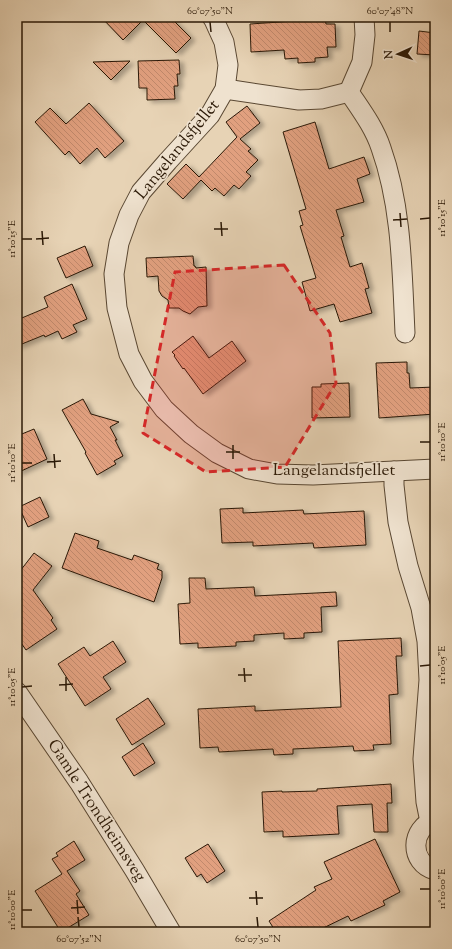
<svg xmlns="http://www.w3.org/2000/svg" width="452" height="949" font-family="'Sorts Mill Goudy',serif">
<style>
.building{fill:url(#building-back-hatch);stroke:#2a1806;filter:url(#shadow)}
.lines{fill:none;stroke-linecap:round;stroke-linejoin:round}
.minor-casing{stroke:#594732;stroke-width:21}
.minor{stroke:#efe2cf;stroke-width:19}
.marked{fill:#d62828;fill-opacity:0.2;stroke:#d62828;stroke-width:3;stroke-dasharray:8 5;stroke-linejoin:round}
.ticks{fill:none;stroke:#2a1806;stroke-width:1.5}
.labels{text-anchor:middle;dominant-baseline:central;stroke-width:3.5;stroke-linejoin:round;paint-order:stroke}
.street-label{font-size:17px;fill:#2a1806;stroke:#efe2cf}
.neatline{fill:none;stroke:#2a1806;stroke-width:1.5}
.ticks-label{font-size:10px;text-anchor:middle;fill:#2a1806}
</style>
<defs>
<pattern id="building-back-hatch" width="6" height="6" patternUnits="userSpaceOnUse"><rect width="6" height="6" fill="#e1a07f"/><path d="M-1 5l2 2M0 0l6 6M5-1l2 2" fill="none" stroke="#c1896c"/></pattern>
<filter id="shadow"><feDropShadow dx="4.5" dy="2.5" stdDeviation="2" flood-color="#0004"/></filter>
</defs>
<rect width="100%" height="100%" fill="#e7d3b5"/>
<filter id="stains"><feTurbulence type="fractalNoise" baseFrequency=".005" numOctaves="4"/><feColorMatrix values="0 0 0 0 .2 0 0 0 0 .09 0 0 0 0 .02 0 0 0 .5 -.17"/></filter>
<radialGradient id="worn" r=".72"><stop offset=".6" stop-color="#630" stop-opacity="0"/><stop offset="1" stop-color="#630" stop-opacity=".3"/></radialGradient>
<g class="building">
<polygon points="101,17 170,17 191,38 176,53 143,20 123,40"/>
<polygon points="325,19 326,24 335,24 336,47 327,47 328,57 315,58 315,62 298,63 298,58 285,59 284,50 251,52 250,24"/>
<polygon points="419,31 435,33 435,55 417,54"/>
<polygon points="179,60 180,74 177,74 178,86 174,86 175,99 147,100 147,88 139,88 138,61"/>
<polygon points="130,61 111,80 93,62"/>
<polygon points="89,103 124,141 105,158 97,148 80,164 69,151 65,155 35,122 50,108 66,124"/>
<polygon points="247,106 260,123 240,139 251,149 248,151 258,160 246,172 251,176 239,189 234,185 224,196 215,188 212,191 201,180 183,199 167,184 186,164 199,177 237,137 226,122"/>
<polygon points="315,122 329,169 364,157 370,174 357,179 364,202 336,210 344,236 341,237 350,267 362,263 369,288 365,289 372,313 340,322 334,304 310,311 302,282 316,278 300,226 303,225 299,211 306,209 283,132"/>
<polygon points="85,246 93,266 66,278 57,258"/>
<polygon points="193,256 194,266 195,266 196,268 206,267 207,306 198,307 190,314 183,311 179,308 169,308 168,300 162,296 159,291 158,276 147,277 146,258"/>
<polygon points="72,284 87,319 73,325 77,332 62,339 58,331 45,337 44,335 17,346 17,320 48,307 44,297"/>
<polygon points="193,336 209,358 232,341 246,361 203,394 184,368 183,369 174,356 175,355 172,352"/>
<polygon points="407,362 407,373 409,373 410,388 435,387 435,414 379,418 376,363"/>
<polygon points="349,383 350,417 312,418 312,387 321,387 321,384"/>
<polygon points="83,399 91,414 119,422 110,427 117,440 115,440 123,456 114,461 116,464 97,475 85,453 86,452 62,410"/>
<polygon points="34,429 47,459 17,473 17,436"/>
<polygon points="40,497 49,517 28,527 19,507"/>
<polygon points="243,508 243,513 303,510 304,514 364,511 366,545 314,548 313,543 253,546 253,542 222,543 220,509"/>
<polygon points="75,533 99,541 97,548 132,560 134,555 159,564 157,569 162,571 162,578 154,602 62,568"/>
<polygon points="34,553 52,566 33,590 53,618 51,620 57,629 26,650 17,637 17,575"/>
<polygon points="189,578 205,578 206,589 254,587 255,596 336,592 337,606 321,607 322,632 304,633 304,638 284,639 284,633 254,635 254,641 236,642 236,646 198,648 198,643 180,644 178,604 190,603"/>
<polygon points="401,638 402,656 396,656 398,694 389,695 391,744 373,745 374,750 354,751 353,746 335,747 293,749 293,754 274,755 273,749 219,752 218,747 200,748 198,709 255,706 255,711 341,707 338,641"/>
<polygon points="113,641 126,662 103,677 111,689 85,706 58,664 84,647 90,656"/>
<polygon points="148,698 165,724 132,745 116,719"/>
<polygon points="143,743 155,763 134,776 122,757"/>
<polygon points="391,784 392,803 387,803 388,832 374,832 372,804 337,806 339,834 283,837 283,831 264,832 262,792 282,791 282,792 317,791 317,789"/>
<polygon points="375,839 400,892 383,901 385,905 351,921 348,916 315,932 276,932 269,921 316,890 314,887 332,879 324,862"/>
<polygon points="74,841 85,860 67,871 80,891 76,894 89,915 61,932 35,891 62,874 52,859 58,856 56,853"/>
<polygon points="208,844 225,871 207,883 201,874 197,877 185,858"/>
</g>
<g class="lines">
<g class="minor-casing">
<g id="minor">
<polyline points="212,17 214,20 224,42 228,65 225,89 210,115 168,161 141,192 129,215 119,243 114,274 117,308 129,354 143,381 164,409 191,434 217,453 249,469 277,474 313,475 435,469"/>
<path d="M 364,17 L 365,35 L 362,62 L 349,92 C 361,110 374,127 381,148 C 402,207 402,271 405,333"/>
<polyline points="225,89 299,100 321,99 349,92"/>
<polyline points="394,471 394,485 398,522 408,566 421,608 427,641 429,680 423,759 426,802 430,822"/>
<polyline points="17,692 79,782 135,871 171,932"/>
<path d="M 435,820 C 410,828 409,863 435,870"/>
</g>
</g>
<use href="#minor" class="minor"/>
</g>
<path class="marked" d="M 284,265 L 330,333 L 336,383 L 285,467 L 206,472 L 143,433 L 175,272 Z"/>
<path class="ticks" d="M 210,22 L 211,32M 390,22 L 390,32M 400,213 L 401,227M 420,219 L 430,218M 393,220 L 407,219M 221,222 L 222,236M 214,229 L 228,229M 42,231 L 43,245M 22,239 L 32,239M 36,239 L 49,238M 420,442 L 430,442M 233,445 L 233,459M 226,452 L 240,452M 54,454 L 55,468M 47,462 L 61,461M 22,463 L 32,463M 420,666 L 430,665M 244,668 L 245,682M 238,675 L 252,675M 66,677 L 66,691M 59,685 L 73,684M 22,687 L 32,686M 420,889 L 430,889M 256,891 L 257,905M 249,898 L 263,898M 77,900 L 78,914M 71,908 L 85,907M 22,910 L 32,910M 78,917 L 79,927M 257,917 L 258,927"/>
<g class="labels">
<g class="street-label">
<text transform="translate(178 150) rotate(-51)">Langelandsfjellet</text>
<text x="334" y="471">Langelandsfjellet</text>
<text transform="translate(96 811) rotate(57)">Gamle Trondheimsveg</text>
</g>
</g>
<rect width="452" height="949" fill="none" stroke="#e7d3b5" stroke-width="44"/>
<g transform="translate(398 54) rotate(267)" stroke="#efe2cf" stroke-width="3" paint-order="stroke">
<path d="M0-3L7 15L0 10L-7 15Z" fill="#2a1806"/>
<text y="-6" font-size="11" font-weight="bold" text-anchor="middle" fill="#2a1806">N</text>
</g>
<rect x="22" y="22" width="408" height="905" class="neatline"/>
<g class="ticks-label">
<text x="210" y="14">60°07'50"N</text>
<text x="390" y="14">60°07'48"N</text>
<text transform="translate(441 218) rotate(-90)" y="4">11°10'15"E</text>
<text transform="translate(11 239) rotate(-90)" y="4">11°10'15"E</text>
<text transform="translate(441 442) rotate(-90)" y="4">11°10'10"E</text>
<text transform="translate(11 463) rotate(-90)" y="4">11°10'10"E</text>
<text transform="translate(441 665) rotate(-90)" y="4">11°10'05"E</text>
<text transform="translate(11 687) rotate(-90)" y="4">11°10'05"E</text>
<text transform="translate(441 889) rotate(-90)" y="4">11°10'00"E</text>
<text transform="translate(11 910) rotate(-90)" y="4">11°10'00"E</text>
<text x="79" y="942">60°07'52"N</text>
<text x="258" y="942">60°07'50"N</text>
</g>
<rect width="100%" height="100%" filter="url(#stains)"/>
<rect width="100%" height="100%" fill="url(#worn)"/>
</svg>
